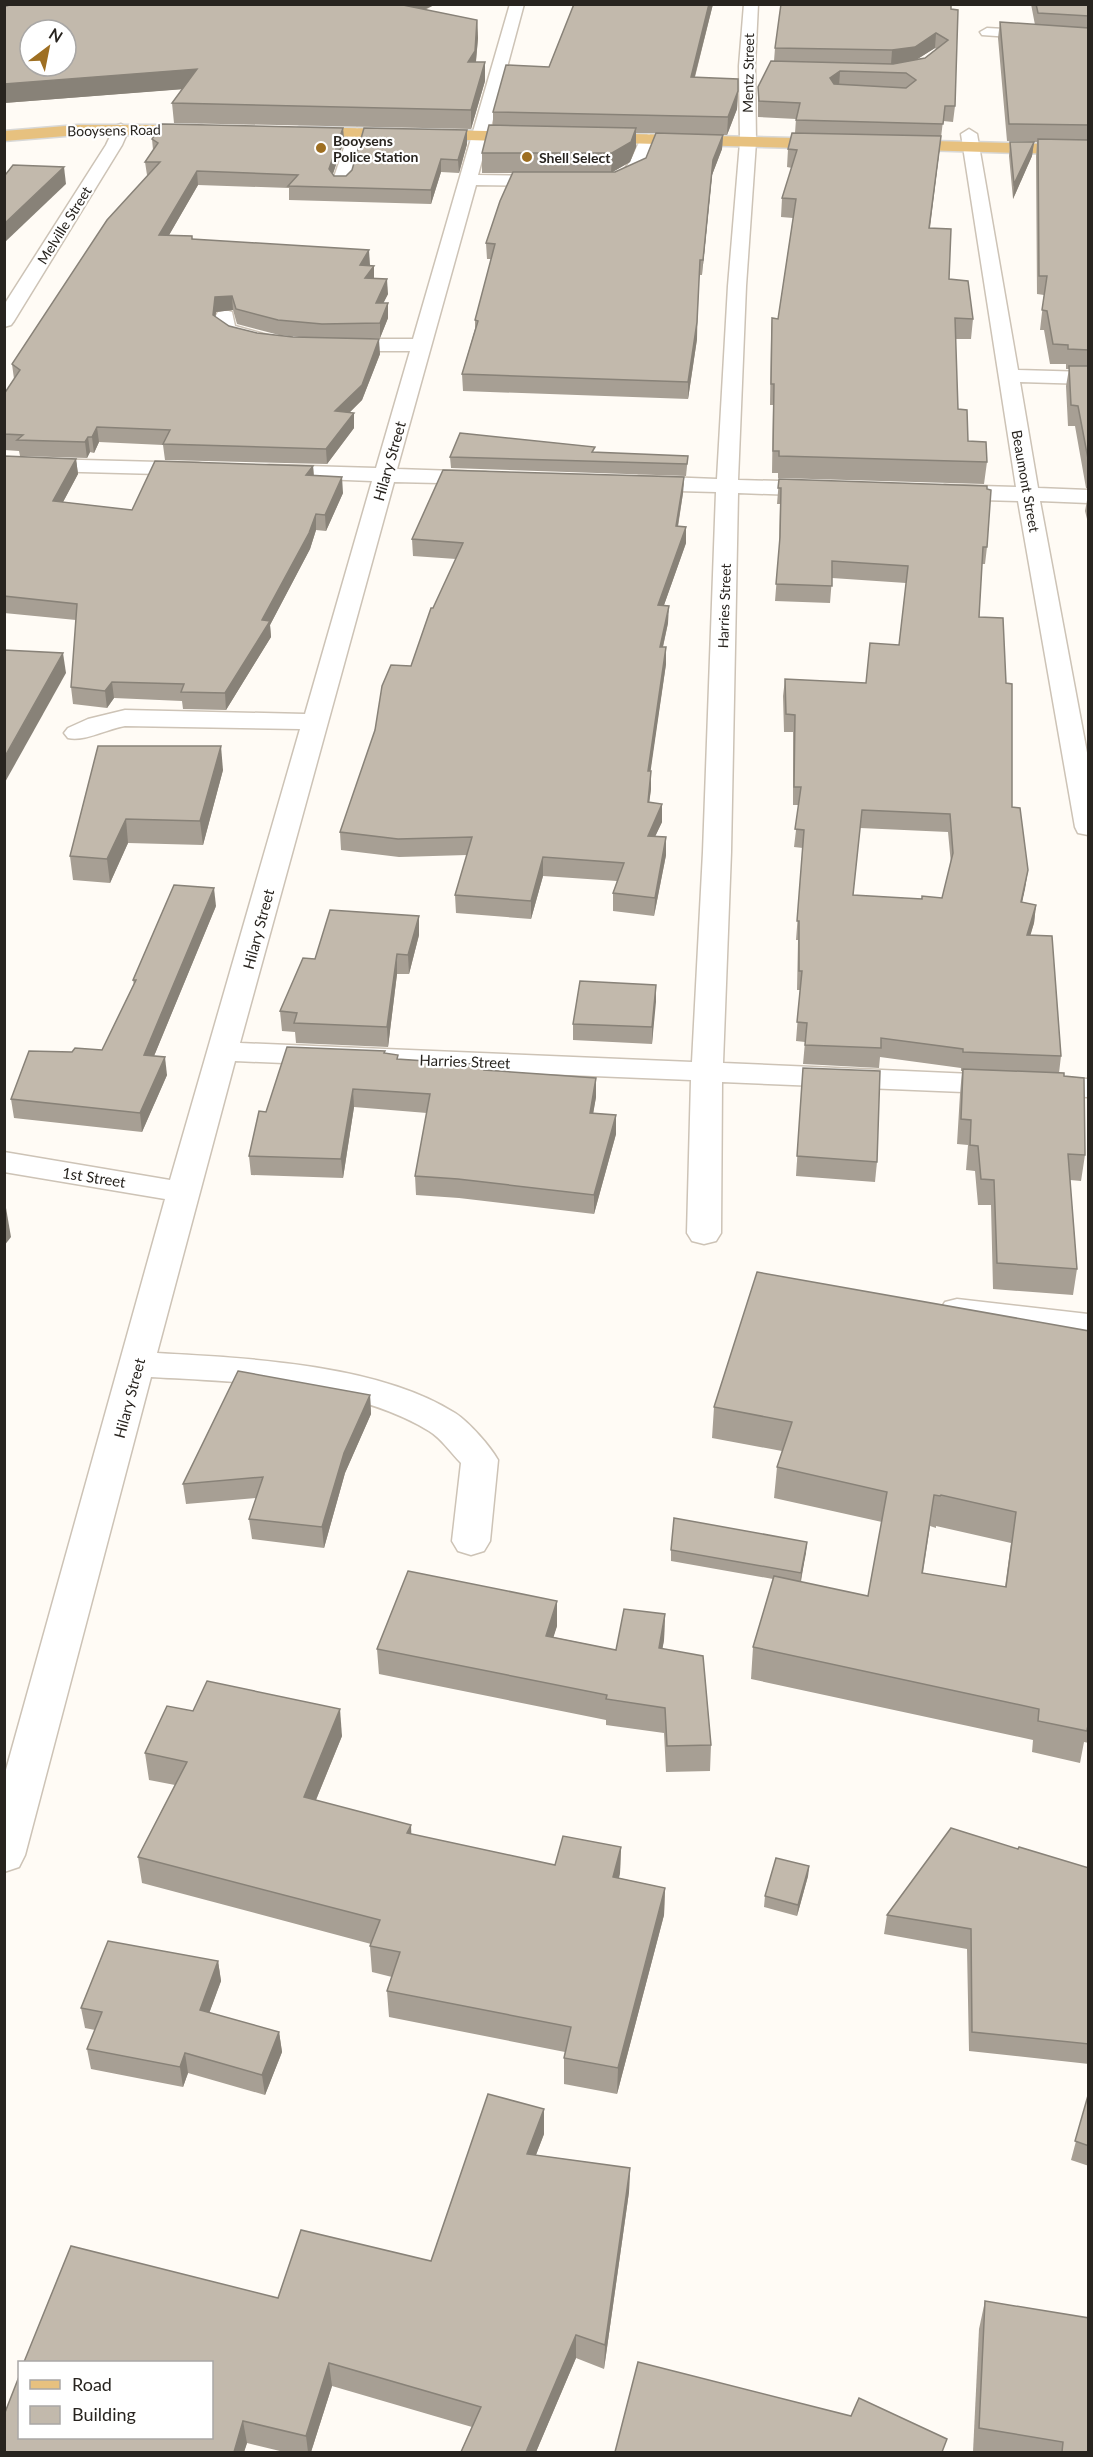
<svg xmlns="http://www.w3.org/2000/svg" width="1093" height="2457" font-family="Lato,sans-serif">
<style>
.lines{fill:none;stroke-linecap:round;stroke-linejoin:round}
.minor-casing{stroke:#cdc3b6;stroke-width:3}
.major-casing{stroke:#d8d8d7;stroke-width:3}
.minor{fill:#fff;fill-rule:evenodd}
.major{fill:#e7c17f;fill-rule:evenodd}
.wall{fill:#a79f94;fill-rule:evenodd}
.shaded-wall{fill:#888278}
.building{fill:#c2b9ac;stroke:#888278;stroke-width:1.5;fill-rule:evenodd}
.poi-dot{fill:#9e6f22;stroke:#fff;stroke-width:2}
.labels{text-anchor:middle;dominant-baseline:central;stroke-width:4.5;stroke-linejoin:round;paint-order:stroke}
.far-street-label{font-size:14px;fill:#28241f;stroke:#fff}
.far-poi-label{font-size:14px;font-weight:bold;fill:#28241f;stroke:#fff;text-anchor:start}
.street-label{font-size:15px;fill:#28241f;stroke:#fff}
</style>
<rect width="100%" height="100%" fill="#fffbf5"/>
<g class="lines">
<g class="minor-casing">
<g id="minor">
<path d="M 510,4 L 524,4 L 478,175 L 553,176 L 559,177 L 562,181 L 559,185 L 553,186 L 476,185 L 397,469 L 485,472 L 493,473 L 496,478 L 493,483 L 485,484 L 394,482 L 240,1043 L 692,1062 L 703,852 L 716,492 L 639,490 L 631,488 L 628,483 L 631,478 L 639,476 L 717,479 L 728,286 L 740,142 L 739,66 L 744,4 L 758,4 L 755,66 L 756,142 L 746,286 L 738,480 L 821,482 L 829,484 L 832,489 L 829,494 L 821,496 L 738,493 L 731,852 L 723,1063 L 1088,1079 L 1088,1097 L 722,1082 L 721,1233 L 716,1241 L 704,1244 L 692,1241 L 687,1233 L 691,1080 L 235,1061 L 157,1353 C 246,1358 378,1364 455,1413 C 469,1422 490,1446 498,1460 L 490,1541 L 484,1551 L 471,1555 L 458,1551 L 452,1541 L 461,1463 C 451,1453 441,1438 429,1431 C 353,1384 238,1382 151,1377 L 25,1855 L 19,1867 L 4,1872 L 4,1777 L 165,1199 L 4,1172 L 4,1152 L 170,1180 L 300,729 L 125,726 C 107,729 84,742 68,738 L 64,733 L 68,728 L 88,719 L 125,710 L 305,714 L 372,481 L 270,477 L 262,476 L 259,471 L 262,466 L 270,465 L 376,468 L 410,351 L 336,351 L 329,349 L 326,345 L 329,341 L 336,339 L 413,339 Z"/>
<polygon points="987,28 1088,34 1088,42 982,35 980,32"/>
<polygon points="121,124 129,129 122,145 14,321 11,325 4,327 4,305 106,145 115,126"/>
<polygon points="357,128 365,133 350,183 347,187 335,187 332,183 349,133"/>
<polygon points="969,129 977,134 1018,370 1088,372 1088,384 1020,382 1038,488 1088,490 1088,503 1040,501 1088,758 1088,835 1078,833 1075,827 1018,501 945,499 937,497 934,492 937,487 945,485 1016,487 961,134"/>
<path d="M 649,134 L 657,139 C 648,165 632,193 599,185 L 596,181 L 599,177 C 607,175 615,176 622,171 C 635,162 635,138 649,134 Z"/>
<path d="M 225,310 L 232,312 L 235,326 L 271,336 L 274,340 L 271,344 C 255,348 200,338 218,312 Z"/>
<polygon points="4,458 198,463 206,464 209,469 206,474 198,475 4,470"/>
<polygon points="957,1299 1088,1314 1088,1336 945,1318 940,1310 945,1302"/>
</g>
</g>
<g class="major-casing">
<g id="major">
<polygon points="78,125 202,125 210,130 202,135 78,135 4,141 4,131"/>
<polygon points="299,127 532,132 540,137 532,142 293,135 291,132"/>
<polygon points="592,133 835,139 843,144 835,149 586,142 584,138"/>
<polygon points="895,140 1088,145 1088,155 889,149 887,145"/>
</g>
</g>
<use href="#minor" class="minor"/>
<use href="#major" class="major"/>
</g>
<g class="wall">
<polygon points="12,4 436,4 425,10 477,20 478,38 476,62 485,81 471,129 174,123 172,103 182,89 4,103 4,7"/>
<path d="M 574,4 L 713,4 L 695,77 L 738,91 L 737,109 L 727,135 L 723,135 L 722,149 L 712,175 L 702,275 L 699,275 L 697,339 L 688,399 L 463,391 L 462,374 L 475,329 L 475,320 L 491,259 L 487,259 L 486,243 L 513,173 L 482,173 L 482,153 L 493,125 L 493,112 L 549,67 ZM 636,133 L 656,133 L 646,158 L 615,172 L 612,172 L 630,162 L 636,147 Z"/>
<polygon points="1031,4 1089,4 1089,489 1086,488 1075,426 1068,426 1066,386 1069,369 1066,369 1066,364 1050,364 1044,330 1040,330 1044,295 1037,294 1036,156 1037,142 1007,141 998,38 1000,22 1035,25"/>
<path d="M 952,9 L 955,106 L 953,122 L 943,121 L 930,228 L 949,279 L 973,319 L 971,339 L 955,339 L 958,409 L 968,441 L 987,462 L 984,484 L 778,478 L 778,473 L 772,473 L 773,405 L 770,405 L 771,339 L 772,318 L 778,319 L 793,218 L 781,217 L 782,198 L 792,168 L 787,167 L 788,149 L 795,133 L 796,119 L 758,117 L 758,87 L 774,61 L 775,48 ZM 935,48 L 936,49 L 925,58 L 917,59 Z"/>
<path d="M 343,128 L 344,141 L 333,174 L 334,176 L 346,176 L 467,130 L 467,144 L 459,173 L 441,172 L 431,204 L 289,200 L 289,188 L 198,185 L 169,235 L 370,265 L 369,266 L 374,266 L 374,278 L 388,294 L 383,303 L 388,303 L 388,318 L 380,338 L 350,338 L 380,354 L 362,400 L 350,412 L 354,413 L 354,428 L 327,464 L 165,460 L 163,445 L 99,442 L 94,453 L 90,452 L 87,458 L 20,456 L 19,451 L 4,450 L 4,394 L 14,379 L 12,364 L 148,175 L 147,175 L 145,162 L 153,150 L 152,139 ZM 233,310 L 237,324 L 279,335 L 309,338 L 293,337 L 257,333 L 229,326 L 215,317 L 216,312 Z"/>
<polygon points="1010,142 1034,142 1032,156 1013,199 1009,156"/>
<polygon points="4,456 76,459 78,474 63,502 132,510 313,466 314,476 343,493 326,531 316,530 310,549 270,625 271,637 226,710 183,709 182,701 114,698 107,708 73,704 71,687 76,620 4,613"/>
<polygon points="688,456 686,476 451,468 450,457"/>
<polygon points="684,477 683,493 678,527 686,527 686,543 664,605 668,623 663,647 666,647 666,664 650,771 651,771 651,789 649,802 662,822 655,836 666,837 666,855 654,916 613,911 613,893 617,881 543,876 531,919 456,913 455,895 467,855 399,857 341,850 340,832 411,666 456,559 413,556 412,539"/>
<path d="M 779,479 L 987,547 L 985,564 L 982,564 L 979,617 L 1012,807 L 1028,870 L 1022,902 L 1036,905 L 1034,923 L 1030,935 L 1061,1056 L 1059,1073 L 1064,1076 L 1085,1155 L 1081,1181 L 1070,1180 L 1077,1269 L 1073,1295 L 993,1289 L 991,1205 L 978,1205 L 975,1171 L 966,1170 L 968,1145 L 957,1144 L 960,1094 L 962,1071 L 961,1071 L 961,1068 L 880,1057 L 879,1068 L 803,1064 L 805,1042 L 796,1041 L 800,990 L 797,990 L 798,940 L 796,940 L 803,848 L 794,847 L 799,805 L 793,805 L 793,732 L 784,732 L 783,696 L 785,679 L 866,683 L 899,645 L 906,583 L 832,578 L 830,603 L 775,601 L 779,551 L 780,504 L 777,504 ZM 860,828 L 948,832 L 951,864 L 942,898 L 922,899 L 853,895 Z"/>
<polygon points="1089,490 1089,527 1085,511"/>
<polygon points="98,746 223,770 203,845 128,843 110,883 73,880 70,856"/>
<polygon points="216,906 154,1056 167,1075 142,1132 14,1118 11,1099 72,1052 102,1050 134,985 133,980"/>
<polygon points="419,935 409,974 397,974 388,1047 296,1043 295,1032 282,1031 280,1011 315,959"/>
<polygon points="656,985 652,1044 573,1040 573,1024"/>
<polygon points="385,1053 398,1059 485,1065 485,1070 596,1078 596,1097 593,1113 616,1115 616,1134 594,1214 459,1198 416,1195 415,1176 427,1113 354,1107 343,1178 251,1175 249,1156 266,1112"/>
<polygon points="803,1068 877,1162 875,1182 796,1176"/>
<path d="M 1089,1331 L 1089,1743 L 1084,1742 L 1080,1763 L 1032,1752 L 1033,1740 L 751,1679 L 753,1647 L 773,1579 L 671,1561 L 671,1550 L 807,1542 L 801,1582 L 868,1596 L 882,1522 L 774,1498 L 777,1467 L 782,1451 L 712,1438 L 714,1407 ZM 930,1526 L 936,1528 L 936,1526 L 1011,1543 L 1005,1587 L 923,1573 Z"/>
<polygon points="370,1395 371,1414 345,1473 324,1548 252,1539 249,1519 256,1498 186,1504 183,1484"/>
<polygon points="665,1614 664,1640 662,1649 711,1745 710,1771 666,1772 664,1733 606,1725 606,1720 379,1674 377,1649 557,1626 553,1637 616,1650"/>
<polygon points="193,1711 342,1736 316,1800 411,1834 555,1865 621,1847 620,1873 619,1878 665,1888 664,1915 617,2094 564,2084 564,2058 565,2052 389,2017 387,1991 392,1977 372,1972 370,1946 371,1944 142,1883 138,1857 175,1785 149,1780 145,1753"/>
<polygon points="1018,1849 1089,1868 1089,2064 969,2051 967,1949 884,1934 887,1915"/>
<polygon points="809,1866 808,1876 797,1916 764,1907 765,1896"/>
<polygon points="218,1961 221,1981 209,2013 279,2032 282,2052 265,2095 188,2073 183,2087 91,2069 87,2049 95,2030 85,2028 81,2008"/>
<polygon points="1089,2092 1089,2166 1071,2160"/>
<polygon points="544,2109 544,2134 536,2155 630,2168 629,2192 604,2369 576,2358 536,2452 461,2452 472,2427 332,2386 311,2452 284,2452 247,2443 244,2452 4,2452 278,2298 431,2261"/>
<polygon points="985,2301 1089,2452 973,2452 979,2329"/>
</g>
<g class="shaded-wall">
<polygon points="396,4 436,4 397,22"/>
<polygon points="709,4 713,4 690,95 691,77"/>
<polygon points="477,20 478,38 475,70 468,62"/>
<polygon points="936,33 935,48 913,62 891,65 892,50"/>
<polygon points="485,62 485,81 471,129 471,110"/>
<polygon points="197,69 198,88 4,103 4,84"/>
<polygon points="840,71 839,87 829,94 830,78"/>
<polygon points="738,91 737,109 727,135 728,117"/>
<polygon points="343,128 344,141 330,182 329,169"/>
<polygon points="636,128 636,147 630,162 611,173 612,153"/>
<polygon points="467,130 467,144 459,173 458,160"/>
<polygon points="723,135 722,149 712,175 702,275 703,260 713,160"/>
<polygon points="941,136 939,154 927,247 929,228"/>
<polygon points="1034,142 1032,156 1013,199 1014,184"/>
<polygon points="441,159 441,172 431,204 431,190"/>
<polygon points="64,167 66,184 4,243 4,224"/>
<polygon points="197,171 198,185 161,249 159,235"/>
<polygon points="369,250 370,265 360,280 360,265"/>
<polygon points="374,266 374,281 365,278"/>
<polygon points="387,279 388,294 376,318 376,303"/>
<polygon points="232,296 233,310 216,312 214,330 213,315 215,297"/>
<polygon points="388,303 388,318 380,338 380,323"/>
<polygon points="697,322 697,339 688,399 688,382"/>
<polygon points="379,339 380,354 362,400 336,426 335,411"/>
<polygon points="354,413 354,428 327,464 326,449"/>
<polygon points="97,427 99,442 94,453 92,437"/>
<polygon points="88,437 90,452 87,458 85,442"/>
<polygon points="76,459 78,474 55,517 53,501"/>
<polygon points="313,466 314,482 306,475"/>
<polygon points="342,477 343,493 326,531 325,515"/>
<polygon points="684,477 683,493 675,543 676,526"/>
<polygon points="316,514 316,530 310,549 270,625 271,637 226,710 225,693"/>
<polygon points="686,527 686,543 658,622 658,605"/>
<polygon points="669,606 668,623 659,664 660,647"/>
<polygon points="666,647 666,664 648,789 648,771"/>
<polygon points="63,653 66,673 4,784 4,758"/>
<polygon points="112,682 114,698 107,708 105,691"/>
<polygon points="221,746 223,770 203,845 200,821"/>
<polygon points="651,771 651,789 647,820 648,802"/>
<polygon points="662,804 662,822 647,854 648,836"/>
<polygon points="126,819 128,843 110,883 107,859"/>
<polygon points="666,837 666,855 654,916 655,898"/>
<polygon points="543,857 543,876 531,919 531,901"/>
<polygon points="1028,870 1025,889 1018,921 1021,902"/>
<polygon points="214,888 216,906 147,1073 144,1055"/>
<polygon points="1036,905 1034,923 1025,954 1027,935"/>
<polygon points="419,916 419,935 409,974 408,955"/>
<polygon points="397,954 397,974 388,1047 387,1027"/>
<polygon points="656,985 656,1002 652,1044 652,1027"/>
<polygon points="165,1057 167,1075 142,1132 140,1113"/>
<polygon points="596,1078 596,1097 590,1132 590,1113"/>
<polygon points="353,1089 354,1107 343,1178 341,1159"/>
<polygon points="616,1115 616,1134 594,1214 594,1195"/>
<polygon points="6,1208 11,1237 4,1246 4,1209"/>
<polygon points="370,1395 371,1414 345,1473 324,1548 322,1527 344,1453"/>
<polygon points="807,1542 806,1553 800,1584 801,1573"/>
<polygon points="557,1601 557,1626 546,1661 546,1636"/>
<polygon points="665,1614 664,1640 658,1674 659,1648"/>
<polygon points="340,1709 342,1736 306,1824 304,1797"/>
<polygon points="411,1825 412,1852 407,1833"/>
<polygon points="621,1847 620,1873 612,1904 613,1877"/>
<polygon points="809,1866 808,1876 797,1916 798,1905"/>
<polygon points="665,1888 664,1915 617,2094 618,2068"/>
<polygon points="218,1961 221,1981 203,2030 200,2010"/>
<polygon points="279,2032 282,2052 265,2095 262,2075"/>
<polygon points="185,2053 188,2073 183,2087 180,2067"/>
<polygon points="544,2109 544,2134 527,2178 527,2154"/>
<polygon points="630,2168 629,2192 604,2369 605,2345"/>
<polygon points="576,2335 576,2358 536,2452 526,2452"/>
<polygon points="329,2363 332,2386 311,2452 308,2452 306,2436"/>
<polygon points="243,2421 247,2443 244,2452 234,2452"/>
</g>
<g class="building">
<path d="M 12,4 L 398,4 L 477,20 L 475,51 L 468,62 L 485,62 L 471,110 L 172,103 L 197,69 L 4,84 L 4,7 ZM 30,30 L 66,30 L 66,66 L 30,66 Z"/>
<polygon points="574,4 709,4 691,77 738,79 738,91 728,117 493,112 506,65 549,67"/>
<path d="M 781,4 L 951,4 L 951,9 L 958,10 L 955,106 L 945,106 L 943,124 L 796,120 L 800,103 L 759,101 L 758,87 L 771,61 L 893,64 L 925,58 L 948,40 L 936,33 L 915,47 L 892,50 L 775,48 ZM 840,71 L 906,73 L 916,80 L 906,88 L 834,84 L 830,78 Z"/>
<polygon points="1036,4 1089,4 1089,16 1038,13"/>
<polygon points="1000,22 1089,28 1089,125 1009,124"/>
<polygon points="162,124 343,128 329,169 334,176 346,176 352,170 364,128 467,130 458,160 441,159 431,190 288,186 298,175 197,171 159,235 192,236 192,239 369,250 360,265 374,266 365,278 387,279 376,303 388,303 380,323 322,324 278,320 236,309 232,296 215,297 213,315 229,326 257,333 293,337 379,339 362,385 335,411 354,413 326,449 163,444 170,430 97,427 92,437 88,437 85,442 17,440 23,435 4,434 4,394 20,370 12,364 107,220 160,162 145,162 158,143 152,139"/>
<polygon points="489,125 636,128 631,142 612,153 482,153"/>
<polygon points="656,133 723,135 713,160 703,260 700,260 697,322 688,382 462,374 478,321 475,320 495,244 486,243 500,201 513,172 615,172 646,158"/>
<polygon points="792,133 941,136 929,228 951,229 949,279 968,281 973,319 955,318 958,409 967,410 968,441 986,442 987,462 779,456 779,451 773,451 774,384 771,384 772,318 778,319 796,199 782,198 797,150 788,149"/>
<polygon points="1038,139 1089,140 1089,350 1068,349 1068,345 1053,344 1047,311 1042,310 1047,276 1039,276"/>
<polygon points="1010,142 1034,142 1014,184"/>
<polygon points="13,165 64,167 4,224 4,174 6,174"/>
<polygon points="1069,366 1089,366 1089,464 1078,406 1071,405"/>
<polygon points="460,433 595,447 592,452 688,456 687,464 450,457"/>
<polygon points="4,456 76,459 53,501 132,510 155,461 313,466 306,475 342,477 325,515 316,514 309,533 262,620 270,621 225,693 181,692 184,684 112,682 105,691 71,687 77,604 4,596"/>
<polygon points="443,470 684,477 676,526 686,527 658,605 669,606 660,647 666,647 648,771 651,771 648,802 662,804 648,836 666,837 655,898 613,893 624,863 543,857 531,901 455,895 472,837 398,839 340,832 375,730 382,686 391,665 411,666 431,608 433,608 463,543 412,539"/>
<path d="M 779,479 L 987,486 L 987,489 L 991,490 L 987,547 L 983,547 L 979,617 L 1003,618 L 1006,683 L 1012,684 L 1012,807 L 1020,808 L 1028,870 L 1021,902 L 1036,905 L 1027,935 L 1052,936 L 1061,1056 L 963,1052 L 963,1049 L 881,1038 L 881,1048 L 805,1045 L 807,1023 L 797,1022 L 802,971 L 799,971 L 799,921 L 797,921 L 804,830 L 795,829 L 801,787 L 794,787 L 795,715 L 786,714 L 785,679 L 866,683 L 870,643 L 899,645 L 908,566 L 832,561 L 832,586 L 776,584 L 780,537 L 781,488 L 778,488 ZM 862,810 L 950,814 L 953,853 L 942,898 L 922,896 L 922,899 L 853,895 Z"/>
<polygon points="4,650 63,653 4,758"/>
<polygon points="98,746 221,746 200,821 126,819 107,859 70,856"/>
<polygon points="174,885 214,888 144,1055 165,1057 140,1113 11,1099 29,1051 72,1052 75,1048 102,1050 136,980 133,980"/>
<polygon points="330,910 419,916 408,955 397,954 387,1027 294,1023 297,1013 280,1011 303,958 315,959"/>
<polygon points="580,981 656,985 652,1027 573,1024"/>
<polygon points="287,1047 385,1051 384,1053 398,1055 397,1059 485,1065 484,1070 596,1078 590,1113 616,1115 594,1195 458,1179 415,1176 430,1094 353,1089 341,1159 249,1156 259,1111 266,1112"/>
<polygon points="803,1068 880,1071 877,1162 797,1156"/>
<polygon points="963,1069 1064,1073 1064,1076 1084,1078 1085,1155 1068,1154 1077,1269 997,1263 994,1180 981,1179 978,1146 970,1145 971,1120 961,1119"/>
<path d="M 757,1272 L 1089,1331 L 1089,1720 L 1087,1731 L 1038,1721 L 1039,1709 L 753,1647 L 774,1576 L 868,1596 L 887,1492 L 777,1467 L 792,1422 L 714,1407 ZM 934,1495 L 940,1496 L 941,1495 L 1016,1512 L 1006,1587 L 922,1573 Z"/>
<polygon points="238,1371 370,1395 344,1453 322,1527 249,1519 263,1477 183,1484"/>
<polygon points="674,1518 807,1542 801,1573 671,1550"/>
<polygon points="408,1571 557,1601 546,1636 616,1650 624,1609 665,1614 659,1648 703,1656 711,1745 667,1746 665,1708 606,1699 607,1695 377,1649"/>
<polygon points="207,1681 340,1709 304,1797 411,1825 407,1833 555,1865 563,1836 621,1847 613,1877 665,1888 618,2068 564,2058 571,2027 387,1991 400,1952 370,1946 380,1920 138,1857 187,1762 145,1753 167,1706 193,1711"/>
<polygon points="951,1828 1018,1849 1019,1847 1089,1868 1089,2044 972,2032 971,1929 887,1915"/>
<polygon points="776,1858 809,1866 798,1905 765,1896"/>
<polygon points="108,1941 218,1961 200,2010 279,2032 262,2075 185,2053 180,2067 87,2049 102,2012 81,2008"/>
<polygon points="1089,2092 1089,2146 1075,2141"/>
<polygon points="488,2094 544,2109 527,2154 630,2168 605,2345 576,2335 526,2452 461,2452 481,2407 329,2363 306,2436 243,2421 234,2452 4,2452 4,2415 20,2374 20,2438 212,2438 212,2362 24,2362 71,2246 278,2298 301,2230 431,2261"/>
<polygon points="985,2301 1089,2318 1089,2452 1062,2452 1063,2442 979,2428"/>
<polygon points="638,2362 851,2416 859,2398 947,2439 942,2452 615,2452"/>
</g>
<g class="poi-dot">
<circle cx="321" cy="148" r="6"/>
<circle cx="527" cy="157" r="6"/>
</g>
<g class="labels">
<g class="far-street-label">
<text transform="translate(748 73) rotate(-89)">Mentz Street</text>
<text transform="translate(114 130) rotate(-1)">Booysens Road</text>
<text transform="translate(64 225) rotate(-58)">Melville Street</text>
<text transform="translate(1026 481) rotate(80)">Beaumont Street</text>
<text transform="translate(724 606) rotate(-88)">Harries Street</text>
</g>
<g class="far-poi-label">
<text x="333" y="140">Booysens<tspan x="333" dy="16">Police Station</tspan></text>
<text x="539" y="157">Shell Select</text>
</g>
<g class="street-label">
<text transform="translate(389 461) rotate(-74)">Hilary Street</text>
<text transform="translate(258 929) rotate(-75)">Hilary Street</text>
<text transform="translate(465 1061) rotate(2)">Harries Street</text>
<text transform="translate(94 1177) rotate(9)">1st Street</text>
<text transform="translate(129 1398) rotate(-75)">Hilary Street</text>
</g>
</g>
<rect width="1093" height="2457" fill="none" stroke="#28241f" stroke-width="12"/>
<rect x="18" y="2361" width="195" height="78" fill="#ffffff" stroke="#a9a7a5" stroke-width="1.5"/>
<rect x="30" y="2380" width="30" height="9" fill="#e7c17f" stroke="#a9a7a5" stroke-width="1.5"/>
<text x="72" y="2391" font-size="18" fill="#28241f">Road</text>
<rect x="30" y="2406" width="30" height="18" fill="#c2b9ac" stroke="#a9a7a5" stroke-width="1.5"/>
<text x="72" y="2421" font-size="18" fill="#28241f">Building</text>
<g transform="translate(48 48) rotate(32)"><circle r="28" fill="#ffffff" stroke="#a9a7a5" stroke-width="1.5"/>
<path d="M0-4.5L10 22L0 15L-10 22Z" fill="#9e6f22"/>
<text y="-9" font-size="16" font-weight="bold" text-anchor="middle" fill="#28241f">N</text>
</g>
</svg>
